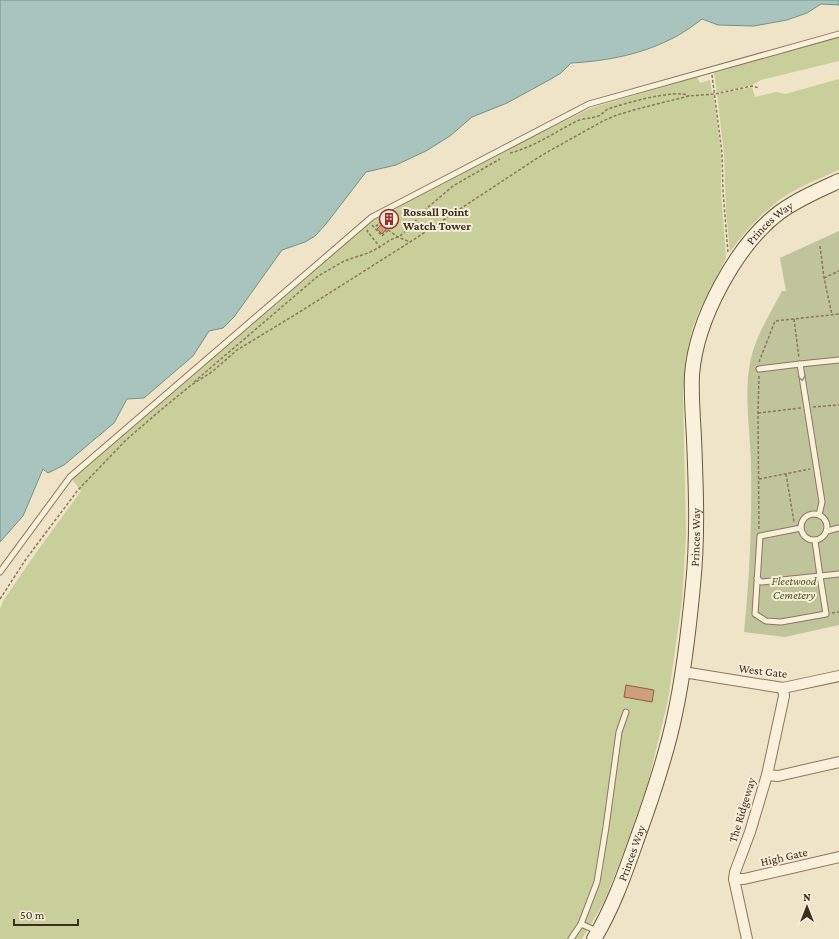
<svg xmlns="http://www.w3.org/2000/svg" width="839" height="939" font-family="'Crimson Pro',serif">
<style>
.green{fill:#c9cf9b}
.cemetery{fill:#bfc49a}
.water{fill:#a9c4bc;stroke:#6f938a}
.building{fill:#cf9f7d;stroke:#8d5f41}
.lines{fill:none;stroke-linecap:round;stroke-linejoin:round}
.lane-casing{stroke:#8d765c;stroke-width:7}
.street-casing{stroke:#8d765c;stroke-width:12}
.secondary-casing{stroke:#6f573f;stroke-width:16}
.path{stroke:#8d765c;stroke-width:1.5;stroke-dasharray:3 2;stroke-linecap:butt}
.lane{stroke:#faf1dc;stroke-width:5}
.street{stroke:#faf1dc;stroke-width:10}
.secondary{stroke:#faf1dc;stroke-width:14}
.oneway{stroke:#9c907e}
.labels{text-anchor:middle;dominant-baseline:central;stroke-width:4;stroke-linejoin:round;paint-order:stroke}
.poi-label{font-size:12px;font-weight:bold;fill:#3d2e20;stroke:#f7eed8;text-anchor:start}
.street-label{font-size:12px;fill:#3d2e20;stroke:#f7eed8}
.park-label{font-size:12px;font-style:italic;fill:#4d5a26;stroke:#f7eed8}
</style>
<rect width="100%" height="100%" fill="#f0e4c8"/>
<g class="green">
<polygon points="839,37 839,61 761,80 752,85 717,93 714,73"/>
<polygon points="697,77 700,83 710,80 712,92 711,95 714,96 721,154 721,191 726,258 700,309 692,329 686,357 683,395 686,534 682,601 668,700 648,783 622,857 604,902 582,939 0,939 0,609 3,601 38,550 81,491 70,477 372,217 591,108"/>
<path d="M 839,79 L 839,170 C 825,176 810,182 797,189 C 769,204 748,227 730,252 L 726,212 L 724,154 L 717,94 L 752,87 L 755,97 L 776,92 L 785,94 Z"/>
</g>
<path class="cemetery" d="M 839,231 L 839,625 L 785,637 L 744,632 C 750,576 752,519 751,463 C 750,431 744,394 750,363 C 755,337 770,314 782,291 L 786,291 L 780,258 Z"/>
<path class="water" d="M 0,0 L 839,0 L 839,5 L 821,4 L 807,13 L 787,20 L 754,26 L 718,25 L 702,19 C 694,25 686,31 677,36 C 644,54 608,61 571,63 L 561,73 L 551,79 L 507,103 L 472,117 L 450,136 L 426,151 L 396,165 L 366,172 L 326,224 L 315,236 L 305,242 L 282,250 L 234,317 L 223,328 L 209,331 L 193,356 L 144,398 L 127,399 L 114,423 L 64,465 L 48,473 L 43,469 L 23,516 L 0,542 Z"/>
<g class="building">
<polygon points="394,212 398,216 382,234 377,229"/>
<polygon points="626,685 654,690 652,702 624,697"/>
</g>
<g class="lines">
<g class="lane-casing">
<g id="lane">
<polyline points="759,369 800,364"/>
<circle cx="814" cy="527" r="13"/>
<polyline points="819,515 822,502 800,364 839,360"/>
<polyline points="827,531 839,528"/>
<polyline points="815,541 820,576 839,574"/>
<polyline points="0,572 70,477 372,217 589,104 839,34"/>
<polyline points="757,578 761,582 820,576 826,614 781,622 766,621 755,614 760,536 801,528"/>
<polyline points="581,924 597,931"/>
<polyline points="571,939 581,924 597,882 606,827 619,732 626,712"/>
</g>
</g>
<g class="street-casing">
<g id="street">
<polyline points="683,672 783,688 839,676"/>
<polyline points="767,775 778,776 839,762"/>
<polyline points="734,879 744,879 839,857"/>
<polyline points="747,939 734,879 735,872 750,832 767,775 784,696 783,688"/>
</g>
</g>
<g class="secondary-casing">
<g id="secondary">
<path id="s1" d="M 594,939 C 613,908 625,873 637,839 C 652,798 666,757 675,714 C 684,672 689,628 693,585 C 698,536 696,487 694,438 C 693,417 691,396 692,375 C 696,320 736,245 780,212 C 798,199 819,190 839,181"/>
</g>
</g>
<g class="path">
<polyline points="712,75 722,153 723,191 728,253"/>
<path d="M 510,153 C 534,147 555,132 577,121 C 583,118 591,119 598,116 C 602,115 604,111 608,109 C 623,104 676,88 689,96"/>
<polyline points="372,225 382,236 388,230 388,227 382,221 375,227"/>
<polyline points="368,230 367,231 380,247"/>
<polyline points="388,230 398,237 410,242"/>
<polyline points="820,246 824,278 832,315"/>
<polyline points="824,278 839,271"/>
<polyline points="794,319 799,358"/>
<polyline points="759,362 775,321 839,314"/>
<polyline points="759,376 758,413 759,530"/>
<polyline points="194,382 318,276 344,261 368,253 380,247 390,240 400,236 411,226 427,208 453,186 500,159"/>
<polyline points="813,407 839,405"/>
<polyline points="758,413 801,408"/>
<polyline points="786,474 794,522"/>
<polyline points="759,479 810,469"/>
<polyline points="0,599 26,559 78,490 126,440 162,409 190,386 213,371 237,350 298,313 410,242 542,155 603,121 617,115 637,109 689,96 715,94 752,86 759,88"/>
<polyline points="832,613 839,612"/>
</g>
<use href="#lane" class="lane"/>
<use href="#street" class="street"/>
<use href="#secondary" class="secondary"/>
</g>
<defs><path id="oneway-chevron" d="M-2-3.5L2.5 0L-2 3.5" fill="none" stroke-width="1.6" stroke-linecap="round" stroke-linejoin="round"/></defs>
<use class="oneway" href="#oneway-chevron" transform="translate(802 378) rotate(82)"/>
<defs>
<g id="building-ring" transform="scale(1)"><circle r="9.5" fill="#f7eed8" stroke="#9e2a2b" stroke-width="1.5"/><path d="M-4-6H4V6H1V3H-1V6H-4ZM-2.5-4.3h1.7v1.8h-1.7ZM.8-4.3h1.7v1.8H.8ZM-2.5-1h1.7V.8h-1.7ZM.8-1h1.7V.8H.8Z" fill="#9e2a2b"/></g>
</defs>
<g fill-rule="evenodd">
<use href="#building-ring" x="389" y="219"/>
</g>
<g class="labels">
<g class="poi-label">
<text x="403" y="212">Rossall Point<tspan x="403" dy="14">Watch Tower</tspan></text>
</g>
<g class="street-label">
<text stroke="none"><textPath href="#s1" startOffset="755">Princes Way</textPath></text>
<text stroke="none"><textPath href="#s1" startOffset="418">Princes Way</textPath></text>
<text transform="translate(763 671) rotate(7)">West Gate</text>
<text transform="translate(742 810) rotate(-73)">The Ridgeway</text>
<text stroke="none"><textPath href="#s1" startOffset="94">Princes Way</textPath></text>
<text transform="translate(784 857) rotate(-13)">High Gate</text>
</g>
<g class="park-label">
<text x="794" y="581">Fleetwood<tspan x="794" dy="14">Cemetery</tspan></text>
</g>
</g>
<g transform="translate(807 907)" stroke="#f7eed8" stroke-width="3" paint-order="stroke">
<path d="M0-3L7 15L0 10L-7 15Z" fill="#3d2e20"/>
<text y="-6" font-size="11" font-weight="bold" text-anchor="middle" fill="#3d2e20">N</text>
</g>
<path d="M14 919v6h64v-6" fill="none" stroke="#3d2e20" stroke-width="2"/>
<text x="20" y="919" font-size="12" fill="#3d2e20" stroke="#f7eed8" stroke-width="3" paint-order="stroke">50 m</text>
</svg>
